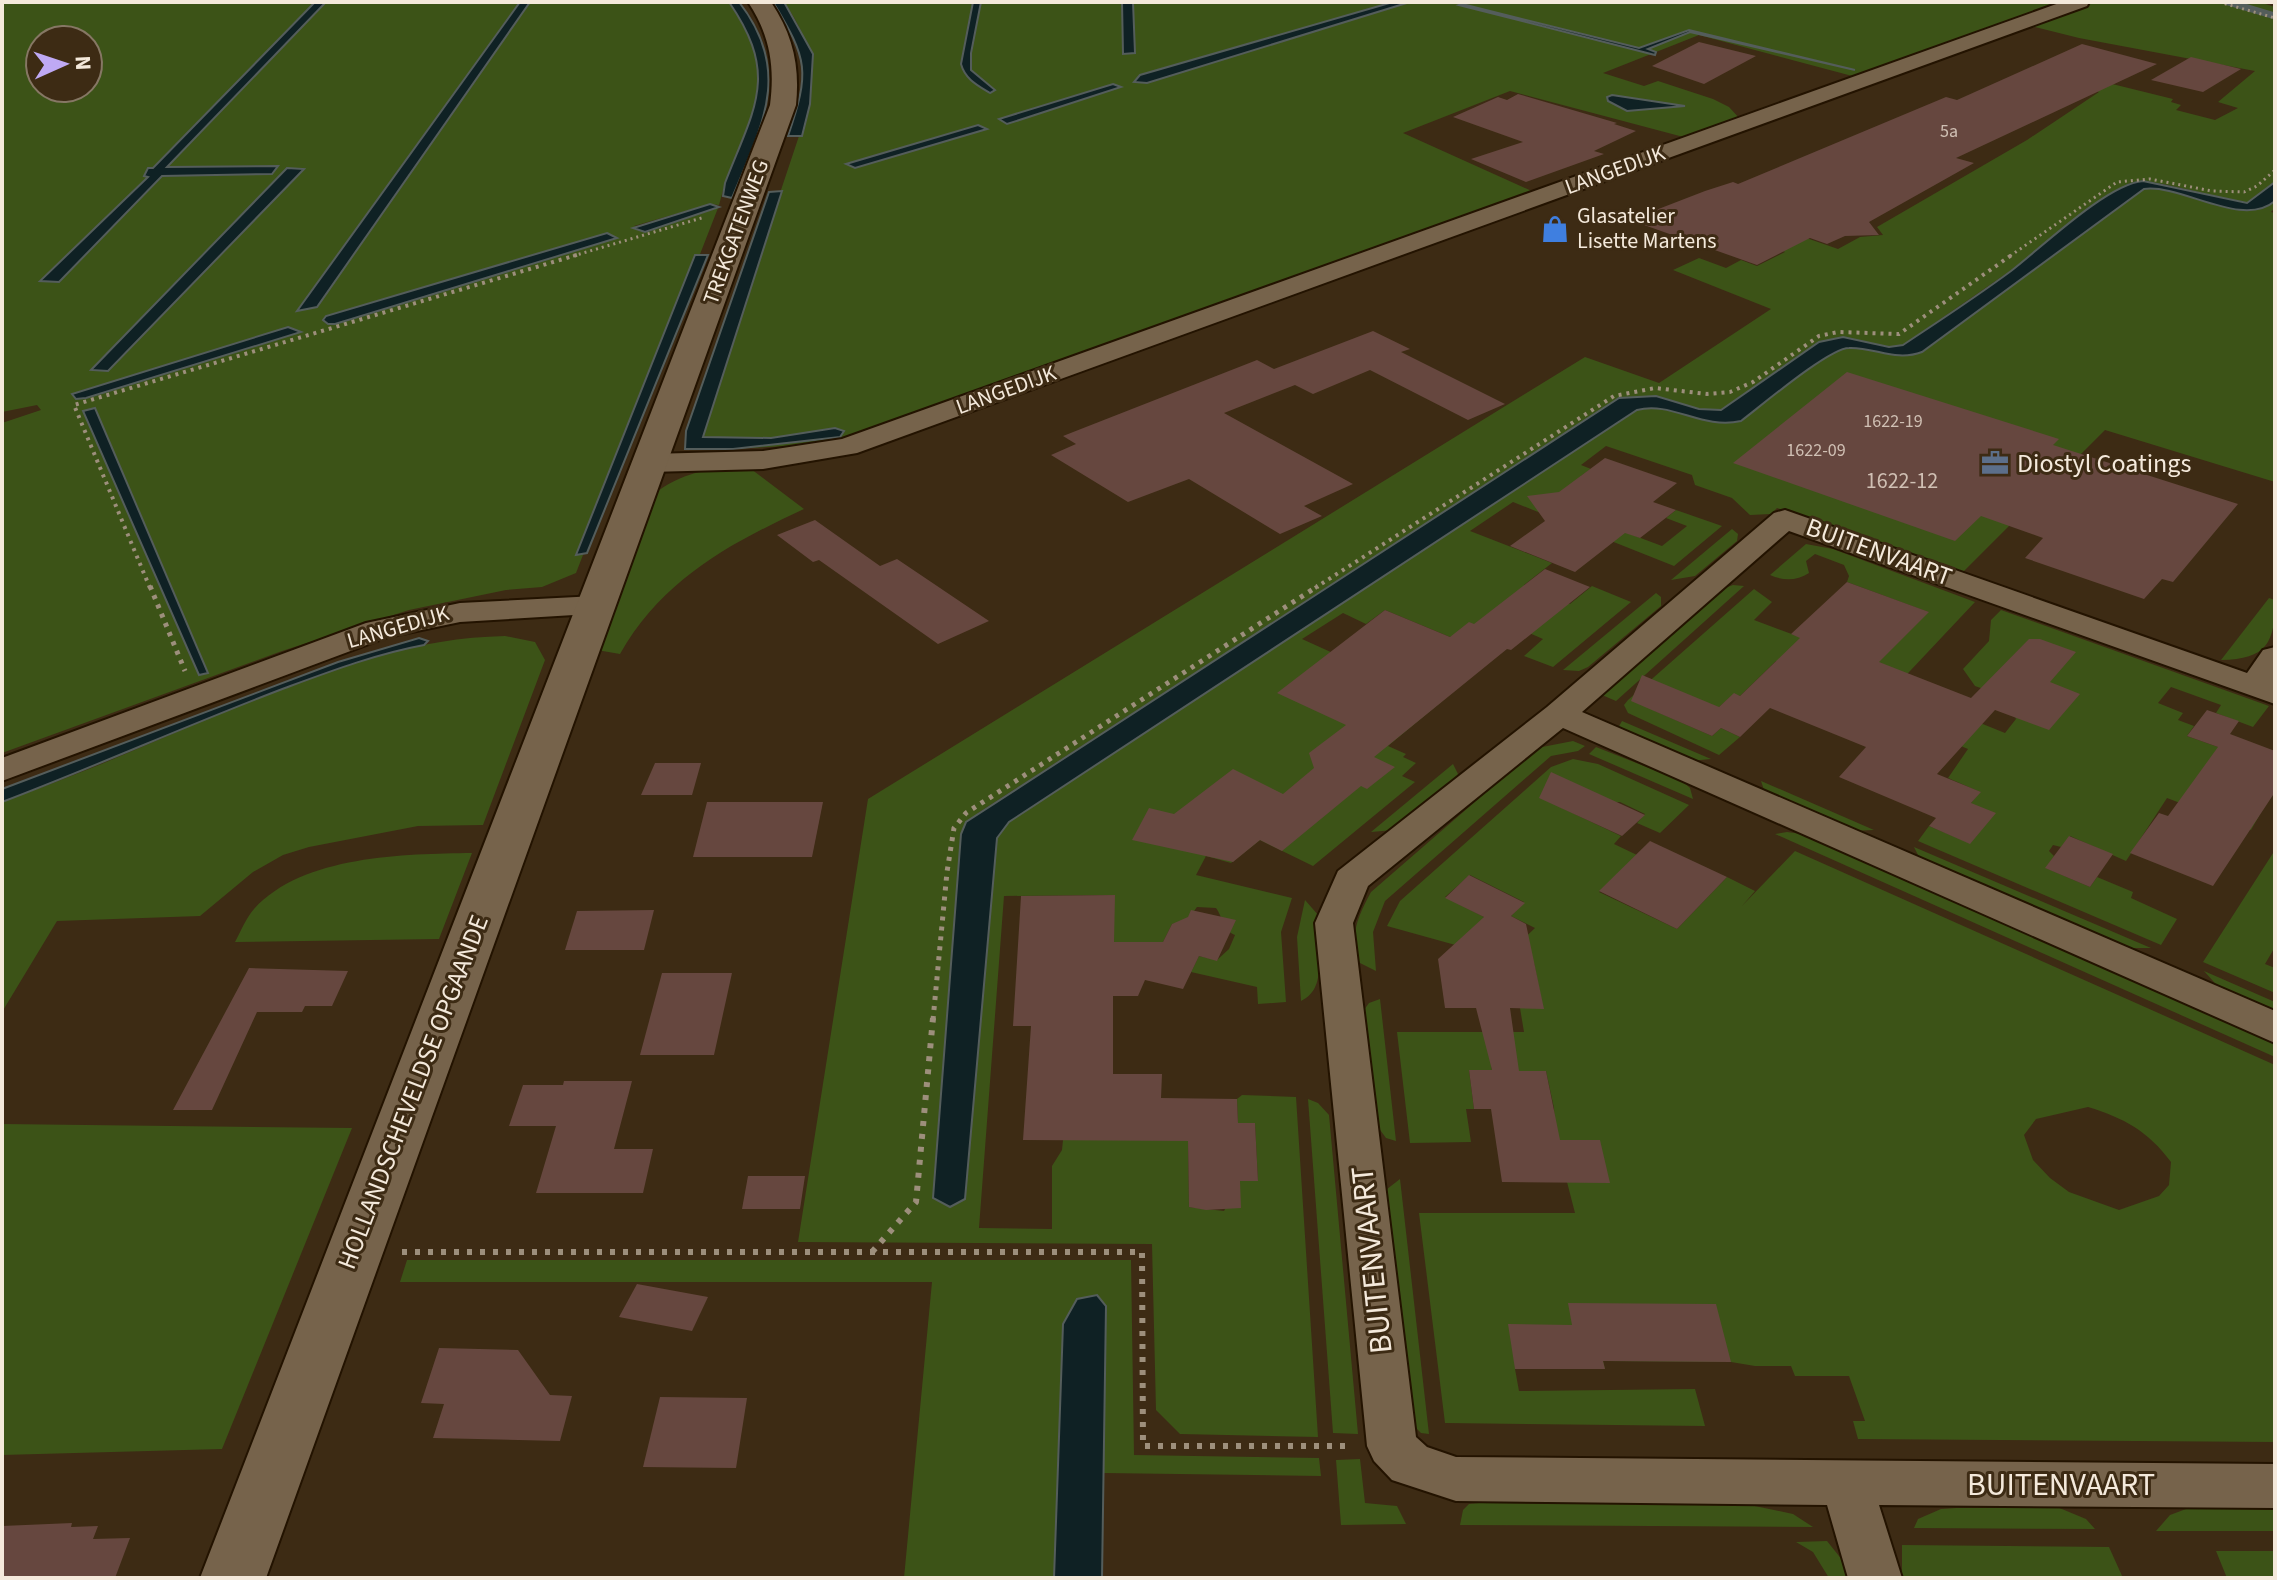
<svg xmlns="http://www.w3.org/2000/svg" width="2277" height="1580" font-family="'Source Sans 3',sans-serif">
<style>
.green{fill:#3c5317;fill-rule:evenodd}
.water{fill:#0f2124;stroke:#545d5b;stroke-width:2}
.lines{fill:none;stroke-linecap:round;stroke-linejoin:round}
.stream{stroke:#545d5b;stroke-width:7}
.building{fill:#66473f}
.street-casing{stroke:#231300;stroke-width:4}
.secondary-casing{stroke:#231300;stroke-width:4}
.path-far3{stroke:#9d8f7c;stroke-width:3;stroke-dasharray:2 4;stroke-linecap:butt}
.path-far2{stroke:#9d8f7c;stroke-width:4;stroke-dasharray:3 5;stroke-linecap:butt}
.path-far1{stroke:#9d8f7c;stroke-width:5;stroke-dasharray:4 6;stroke-linecap:butt}
.path{stroke:#9d8f7c;stroke-width:6;stroke-dasharray:5 8;stroke-linecap:butt}
.street{fill:#76634b;fill-rule:evenodd}
.secondary{fill:#76634b;fill-rule:evenodd}
.labels{text-anchor:middle;dominant-baseline:central;stroke-width:6;stroke-linejoin:round;paint-order:stroke}
.far-number-label{font-size:18px;fill:#d0c0b4}
.far-street-label{font-size:22px;fill:#f4e9db;stroke:#3d2b14}
.far-poi-label{font-size:22px;fill:#f4e9db;stroke:#3d2b14;text-anchor:start}
.number-label{font-size:22px;fill:#d0c0b4}
.poi-label{font-size:26px;fill:#f4e9db;stroke:#3d2b14;text-anchor:start}
.street-label{font-size:26px;fill:#f4e9db;stroke:#3d2b14}
.near-street-label{font-size:32px;fill:#f4e9db;stroke:#3d2b14}
</style>
<rect width="100%" height="100%" fill="#3d2b14"/>
<g class="green">
<path d="M 2,2 L 730,2 L 756,46 L 760,96 L 725,183 L 719,205 L 710,204 L 634,226 L 645,232 L 718,208 L 576,573 L 542,587 L 506,590 L 409,610 L 282,651 L 2,753 L 2,423 L 41,410 L 37,405 L 2,412 ZM 40,40 L 88,40 L 88,88 L 40,88 ZM 607,233 L 617,238 L 335,324 L 328,324 L 323,320 L 326,316 Z"/>
<path d="M 783,2 L 2066,2 L 1856,77 L 1699,35 L 1603,73 L 1644,86 L 1658,81 L 1713,99 L 1729,107 L 1741,120 L 1691,139 L 1510,91 L 1403,133 L 1534,192 L 860,435 L 809,445 L 709,450 L 696,445 L 811,100 C 811,63 808,32 783,2 Z"/>
<path d="M 2093,2 L 2259,2 L 2275,7 L 2275,182 L 2247,203 L 2163,184 L 2130,183 L 2101,201 L 2010,271 L 1903,345 L 1889,347 L 1843,337 L 1721,410 L 1699,409 L 1656,396 L 1619,398 L 978,813 L 997,838 L 1009,822 L 1637,410 C 1672,401 1702,430 1741,421 C 1761,406 1829,348 1849,348 C 1875,347 1895,362 1922,352 L 2144,189 C 2181,184 2244,227 2275,201 L 2275,208 L 2271,212 L 2275,213 L 2275,482 L 2105,430 L 1962,573 L 1777,508 L 1771,514 L 1750,515 L 1732,498 L 1695,485 L 1692,475 L 1606,446 L 1581,465 L 1591,469 L 1581,476 L 1630,534 L 1662,546 L 1687,526 L 1666,518 L 1676,510 L 1722,526 L 1674,566 L 1513,502 L 1470,531 L 1552,563 L 1524,585 L 1570,604 L 1592,586 L 1631,602 L 1553,667 L 1524,656 L 1543,639 L 1499,620 L 1450,637 L 1385,610 L 1366,624 L 1343,613 L 1302,639 L 1441,702 L 1388,746 L 1406,754 L 1403,757 L 1416,763 L 1402,776 L 1415,782 L 1313,866 L 1260,840 L 1231,863 L 1206,856 L 1196,875 L 1292,898 L 1281,932 L 1286,1002 L 1258,1004 L 1257,987 L 1191,972 L 1199,956 L 1217,960 L 1229,949 L 1235,935 C 1222,930 1223,917 1216,908 L 1197,907 L 1186,922 L 1172,924 L 1161,946 L 1144,942 L 1114,942 L 1114,895 L 1004,896 L 979,1228 L 1052,1229 L 1052,1166 L 1062,1150 L 1063,1140 L 1188,1125 L 1189,1207 L 1224,1211 L 1240,1181 L 1258,1181 L 1255,1124 L 1238,1123 L 1237,1099 L 1242,1095 L 1296,1097 L 1318,1437 L 1180,1434 L 1156,1410 L 1152,1244 L 798,1242 L 868,799 L 1585,357 L 1659,383 L 1771,309 L 1673,270 L 1699,258 L 1726,268 L 1741,260 L 1757,266 L 1785,252 L 1756,241 L 1795,234 L 1838,249 L 1860,237 L 1883,235 L 1877,227 L 2027,140 L 2099,92 L 2083,87 L 2096,80 L 2173,99 L 2171,102 L 2181,105 L 2176,110 L 2215,120 L 2238,108 L 2218,102 L 2255,71 L 2079,38 L 2027,25 Z"/>
<path d="M 747,466 L 804,509 C 729,544 663,579 620,654 L 597,650 L 658,491 C 687,470 713,469 747,466 Z"/>
<polygon points="1732,529 1738,534 1737,541 1695,576 1671,580"/>
<path d="M 1806,544 L 1833,549 L 1975,602 L 1894,688 L 1776,661 L 1740,696 L 1734,694 L 1719,707 L 1655,711 L 1712,736 L 1721,728 L 1740,737 L 1719,755 L 1628,713 L 1624,705 L 1628,700 L 1754,589 L 1772,602 L 1754,620 L 1808,640 L 1928,612 L 1847,582 L 1849,576 L 1844,565 L 1815,554 L 1806,561 L 1809,573 C 1797,581 1783,581 1770,575 Z"/>
<polygon points="1733,585 1744,586 1616,701 1602,695 1722,589"/>
<polygon points="1656,593 1661,597 1661,606 1588,667 1579,671 1563,670"/>
<path d="M 2269,598 L 2275,600 C 2275,643 2267,659 2221,660 Z"/>
<polygon points="2001,610 2269,706 2253,727 2216,713 2221,705 2171,687 2158,703 2183,713 2178,720 2194,726 2187,736 2218,747 2259,816 2251,830 2167,798 2126,861 2070,836 2061,847 2053,845 2049,851 2054,856 2046,868 2090,887 2097,877 2133,892 2131,898 2177,919 2161,945 1918,841 1929,826 1970,843 1971,803 1980,792 1948,778 1968,749 1922,730 1943,708 2005,733 2016,719 2006,697 1975,686 1963,669 1989,641 1991,620"/>
<path d="M 505,636 L 535,642 L 545,660 L 483,825 L 418,826 L 309,847 L 283,855 L 253,872 L 200,916 L 57,921 L 2,1012 L 2,802 C 34,790 67,778 99,765 C 230,712 362,639 505,636 Z"/>
<polygon points="1622,721 1711,759 1690,761 1618,728"/>
<path d="M 1573,741 L 1585,746 L 1578,751 L 1551,756 L 1385,901 L 1373,932 L 1376,971 L 1360,963 C 1347,939 1359,914 1371,892 L 1537,748 Z"/>
<polygon points="1596,747 1682,781 1690,788 1693,799 1589,754"/>
<path d="M 1573,759 L 1598,764 L 1689,805 L 1660,833 L 1637,823 L 1645,814 L 1620,802 L 1560,807 L 1621,836 L 1614,844 L 1637,855 L 1599,892 L 1677,929 L 1727,877 L 1755,891 L 1742,906 L 1795,851 L 2275,1065 L 2275,1442 L 1858,1439 L 1853,1421 L 1865,1421 L 1849,1376 L 1795,1376 L 1791,1366 L 1755,1366 L 1731,1362 L 1603,1361 L 1605,1369 L 1515,1369 L 1519,1391 L 1695,1389 L 1705,1426 L 1445,1423 L 1419,1213 L 1575,1213 L 1567,1182 L 1600,1140 L 1555,1140 L 1554,1108 L 1546,1071 L 1519,1071 L 1491,1065 L 1492,1070 L 1469,1070 L 1474,1109 L 1466,1109 L 1471,1142 L 1410,1143 L 1397,1032 L 1524,1032 L 1520,1008 L 1543,1008 L 1534,963 L 1498,963 L 1535,928 L 1511,916 L 1524,902 L 1470,875 L 1445,897 L 1484,917 L 1477,951 L 1387,926 L 1400,901 L 1551,767 ZM 2088,1107 C 2124,1118 2148,1131 2171,1162 L 2169,1185 L 2159,1196 L 2119,1210 L 2069,1192 L 2050,1178 L 2033,1160 L 2024,1135 L 2036,1119 Z"/>
<polygon points="1453,764 1458,774 1455,780 1394,830 1371,832"/>
<polygon points="1761,781 1874,830 1851,831 1765,793"/>
<polygon points="1787,832 1802,834 2275,1043 2275,1057 1775,834"/>
<polygon points="1914,847 2151,948 2125,948 1920,859"/>
<polygon points="2275,850 2275,947 2265,964 2275,968 2275,993 2203,962"/>
<path d="M 472,853 L 439,939 L 235,942 C 241,931 246,918 254,909 C 303,855 405,854 472,853 Z"/>
<path d="M 1305,900 L 1319,916 C 1312,946 1332,986 1301,1001 L 1297,937 Z"/>
<polygon points="2204,971 2275,1002 2275,1015 2222,991"/>
<polygon points="1380,999 1396,1141 1386,1138 1375,1123 1361,1014 1369,1003"/>
<polygon points="1308,1099 1318,1103 1329,1115 1358,1434 1333,1433"/>
<polygon points="2,1124 352,1128 222,1449 2,1455"/>
<polygon points="1400,1179 1429,1434 1421,1433 1413,1425 1382,1193"/>
<polygon points="407,1260 1131,1260 1134,1455 1319,1458 1321,1476 1103,1473 1106,1306 1063,1325 1054,1578 904,1578 932,1282 400,1282"/>
<polygon points="1360,1459 1365,1503 1397,1506 1406,1524 1341,1525 1336,1460"/>
<polygon points="1479,1503 1750,1505 1793,1514 1813,1527 1460,1525 1463,1510 1469,1504"/>
<polygon points="2057,1507 2086,1519 2095,1529 1914,1528 1918,1519 1941,1509 1956,1508"/>
<polygon points="2186,1509 2275,1509 2275,1531 2156,1531 2170,1515"/>
<polygon points="1827,1541 1843,1561 1850,1578 1829,1578 1813,1552 1796,1542"/>
<polygon points="1902,1545 2109,1547 2123,1578 1902,1578"/>
<polygon points="2216,1551 2275,1551 2275,1578 2227,1578"/>
</g>
<g class="water">
<polygon points="315,2 326,2 167,167 278,166 272,174 162,176 59,282 40,281 148,177 144,176 148,168 153,168"/>
<polygon points="520,2 530,2 317,307 297,311"/>
<path d="M 729,2 L 739,2 C 793,71 762,126 732,198 L 723,196 L 725,183 C 754,108 780,76 729,2 Z"/>
<path d="M 773,2 L 784,2 L 813,54 L 810,104 L 802,136 L 788,136 C 810,71 808,60 773,2 Z"/>
<path d="M 973,2 L 981,2 L 971,53 L 971,70 L 995,90 L 990,93 C 977,85 965,79 961,64 Z"/>
<polygon points="1122,2 1133,2 1135,53 1123,54"/>
<polygon points="1393,2 1410,2 1147,83 1134,82 1140,75"/>
<polygon points="1462,4 1639,48 1689,30 1855,70 1690,32 1648,49 1656,52 1655,55 1459,5"/>
<polygon points="1113,84 1121,87 1007,124 999,119"/>
<polygon points="1612,95 1685,106 1627,111 1608,101 1607,97"/>
<polygon points="978,125 987,129 855,168 846,164"/>
<polygon points="287,168 304,169 108,371 91,370"/>
<path d="M 2143,181 L 2247,203 L 2275,182 L 2275,201 C 2242,229 2182,184 2144,189 L 1922,352 C 1895,362 1875,347 1849,348 C 1829,348 1761,406 1741,421 C 1702,430 1672,401 1637,410 L 1009,822 L 997,838 L 965,1199 L 950,1207 L 933,1198 L 961,834 L 966,822 L 1619,398 L 1656,396 L 1699,409 L 1721,410 L 1819,342 L 1843,337 L 1889,347 L 1903,345 C 1939,321 1976,297 2011,271 C 2041,248 2107,184 2143,181 Z"/>
<polygon points="782,191 703,437 771,438 835,428 844,431 840,437 733,449 685,449 686,431 769,192"/>
<polygon points="710,204 719,207 645,232 633,228"/>
<polygon points="607,233 617,238 335,324 328,324 323,320 326,316"/>
<polygon points="695,255 708,255 587,553 576,555"/>
<polygon points="288,327 301,332 86,398 76,399 72,394"/>
<polygon points="95,408 208,673 199,675 83,411"/>
<path d="M 419,638 L 428,641 L 424,645 C 376,654 331,671 285,688 C 190,724 97,766 2,802 L 2,789 L 338,662 Z"/>
<polygon points="1097,1295 1106,1306 1102,1578 1054,1578 1063,1324 1077,1299"/>
</g>
<g class="lines">
<polyline class="stream" points="2228,2 2275,16"/>
</g>
<g class="building">
<polygon points="1699,42 1756,56 1704,84 1652,66"/>
<polygon points="2082,44 2157,64 1956,158 1974,163 1869,222 1879,235 1845,236 1827,244 1810,238 1757,265 1630,220 1705,191 1733,182 1738,184 1946,97 1957,100"/>
<polygon points="2191,57 2241,69 2203,92 2151,80"/>
<polygon points="1518,94 1617,123 1614,124 1636,131 1594,151 1604,154 1526,182 1471,159 1523,142 1453,117 1498,97 1507,100"/>
<polygon points="1373,331 1410,349 1401,352 1505,404 1468,420 1370,370 1313,394 1295,385 1224,413 1353,484 1304,506 1322,516 1280,534 1189,479 1128,502 1051,455 1076,444 1063,436 1257,360 1274,369"/>
<polygon points="1847,372 2059,439 2053,445 2238,504 2173,582 2162,579 2144,599 2025,558 2043,538 1981,516 1955,541 1733,463"/>
<polygon points="1605,458 1677,483 1653,502 1676,510 1640,538 1625,533 1575,572 1510,546 1545,521 1527,496 1559,492"/>
<polygon points="815,520 880,566 897,559 989,621 938,644 819,560 813,562 777,535"/>
<polygon points="1545,569 1590,587 1511,650 1507,649 1374,757 1395,767 1367,789 1361,786 1282,851 1260,840 1233,862 1132,840 1149,808 1174,814 1233,769 1283,794 1314,768 1309,753 1346,725 1277,693 1385,610 1450,637 1469,622 1474,624"/>
<polygon points="1847,582 1929,612 1879,662 1971,698 2029,639 2040,639 2076,652 2050,682 2080,694 2049,730 1995,710 1937,774 1981,792 1971,803 1996,813 1970,844 1929,826 1936,818 1839,777 1866,747 1770,708 1740,737 1721,728 1712,736 1631,701 1642,675 1719,707 1734,693 1740,696 1800,638 1791,634"/>
<polygon points="2207,710 2239,721 2230,734 2275,751 2275,792 2213,886 2130,853 2159,813 2168,816 2218,747 2187,736"/>
<polygon points="655,763 701,763 692,795 641,795"/>
<polygon points="1551,772 1645,815 1622,836 1539,798"/>
<polygon points="707,802 823,802 812,857 693,857"/>
<polygon points="2069,836 2113,854 2090,887 2045,868"/>
<polygon points="1650,841 1727,877 1677,929 1599,891"/>
<polygon points="1469,875 1525,903 1511,916 1526,924 1544,1009 1510,1008 1519,1071 1546,1071 1560,1140 1600,1140 1610,1183 1502,1182 1491,1109 1474,1109 1469,1070 1492,1070 1476,1008 1445,1008 1438,959 1484,917 1445,898"/>
<polygon points="1115,895 1114,942 1163,942 1172,924 1188,917 1191,910 1236,920 1217,961 1199,956 1183,989 1145,980 1138,996 1113,996 1113,1074 1162,1074 1161,1098 1237,1099 1238,1123 1255,1123 1258,1181 1240,1181 1241,1208 1206,1210 1189,1207 1188,1141 1023,1140 1031,1026 1013,1026 1021,896"/>
<polygon points="654,910 644,950 565,950 577,911"/>
<polygon points="249,968 348,971 332,1006 305,1006 302,1012 257,1012 212,1110 173,1110"/>
<polygon points="662,973 732,973 714,1055 640,1055"/>
<polygon points="564,1081 632,1081 614,1149 653,1149 643,1193 536,1193 556,1126 509,1126 523,1085 563,1085"/>
<polygon points="748,1176 805,1176 800,1209 742,1209"/>
<polygon points="637,1284 708,1297 692,1331 619,1317"/>
<polygon points="1568,1303 1716,1304 1731,1362 1603,1361 1605,1369 1515,1369 1508,1324 1572,1325"/>
<polygon points="439,1348 518,1350 550,1395 572,1396 560,1441 433,1438 444,1404 421,1403"/>
<polygon points="660,1397 747,1398 736,1468 643,1467"/>
<polygon points="72,1523 71,1527 98,1526 93,1539 130,1538 115,1578 2,1578 2,1526"/>
</g>
<g class="lines">
<g class="street-casing">
<g id="street">
<polygon points="2062,2 2089,2 2087,6 857,453 763,469 650,472 640,469 636,463 640,457 650,454 763,451 842,439"/>
<polygon points="1785,510 2247,673 2263,650 2275,647 2275,704 1789,531 1582,712 2275,1011 2275,1043 1563,728 1368,886 1353,923 1416,1437 1427,1447 1456,1457 2275,1464 2275,1508 1879,1505 1902,1578 1848,1578 1827,1505 1456,1501 1392,1480 1374,1461 1367,1446 1315,923 1338,871 1547,707 1774,513"/>
<polygon points="596,596 607,599 612,606 607,613 460,622 388,637 2,781 2,758 366,623 460,603"/>
</g>
</g>
<g class="secondary-casing">
<path id="secondary" d="M 748,2 L 771,2 C 793,35 800,66 796,105 L 266,1578 L 200,1578 L 770,105 C 775,66 770,35 748,2 Z"/>
</g>
<g class="path-far3">
<polyline points="2219,2 2275,18"/>
<polyline points="573,256 705,217"/>
<polyline points="2010,256 2117,182 2150,179 2212,191 2244,192 2257,186 2275,170"/>
</g>
<g class="path-far2">
<polyline points="150,588 74,405 580,254"/>
<polyline points="1315,588 1614,396 1655,388 1707,394 1730,392 1753,382 1819,336 1838,332 1899,334 2013,254"/>
</g>
<g class="path-far1">
<polyline points="150,586 185,671"/>
<polyline points="933,1020 947,872 954,828 966,813 1318,586"/>
</g>
<g class="path">
<polyline points="402,1252 1142,1252 1143,1446 1351,1446"/>
<polyline points="872,1252 916,1202 933,1018"/>
</g>
<use href="#street" class="street"/>
<use href="#secondary" class="secondary"/>
</g>
<defs>
<g id="shop-bare" transform="scale(2.16)"><path d="M-5-2.5h2.3a2.7 3.5 0 0 1 5.4 0H5L5.5 6h-11ZM-1.5-2.5h3a1.5 2.3 0 0 0-3 0Z" fill="#3f7fe0" stroke="#3d2b14" stroke-width="2.5" paint-order="stroke"/></g>
<g id="office-bare" transform="scale(2.16)"><path d="M-6-3h4V-5.5h4V-3h4V5H-6ZM-1-4.5V-3h2v-1.5ZM-6 0V1H6V0Z" fill="#5c6f8a" stroke="#3d2b14" stroke-width="2.5" paint-order="stroke"/></g>
</defs>
<g fill-rule="evenodd">
<use href="#shop-bare" x="1555" y="229"/>
<use href="#office-bare" x="1995" y="463"/>
</g>
<g class="labels">
<g class="far-number-label">
<text x="1949" y="131">5a</text>
<text x="1893" y="421">1622-19</text>
<text x="1816" y="450">1622-09</text>
</g>
<g class="far-street-label">
<text transform="translate(1615 170) rotate(-20)">LANGEDIJK</text>
<text transform="translate(736 232) rotate(-70)">TREKGATENWEG</text>
<text transform="translate(1006 390) rotate(-20)">LANGEDIJK</text>
<text transform="translate(398 627) rotate(-16)">LANGEDIJK</text>
</g>
<g class="far-poi-label">
<text x="1577" y="216">Glasatelier<tspan x="1577" dy="25">Lisette Martens</tspan></text>
</g>
<g class="number-label">
<text x="1902" y="481">1622-12</text>
</g>
<g class="poi-label">
<text x="2017" y="463">Diostyl Coatings</text>
</g>
<g class="street-label">
<text transform="translate(1879 552) rotate(20)">BUITENVAART</text>
<text transform="translate(413 1092) rotate(-69)">HOLLANDSCHEVELDSE OPGAANDE</text>
</g>
<g class="near-street-label">
<text transform="translate(1372 1260) rotate(-96)">BUITENVAART</text>
<text x="2061" y="1485">BUITENVAART</text>
</g>
</g>
<rect width="2277" height="1580" fill="none" stroke="#f4e9db" stroke-width="8"/>
<g transform="translate(64 64) rotate(87)"><circle r="38" fill="#3d2b14" stroke="#867764" stroke-width="2"/>
<path d="M0-6L14 30L0 20L-14 30Z" fill="#bfa9f4"/>
<text y="-12" font-size="22" font-weight="bold" text-anchor="middle" fill="#f4e9db">N</text>
</g>
</svg>
